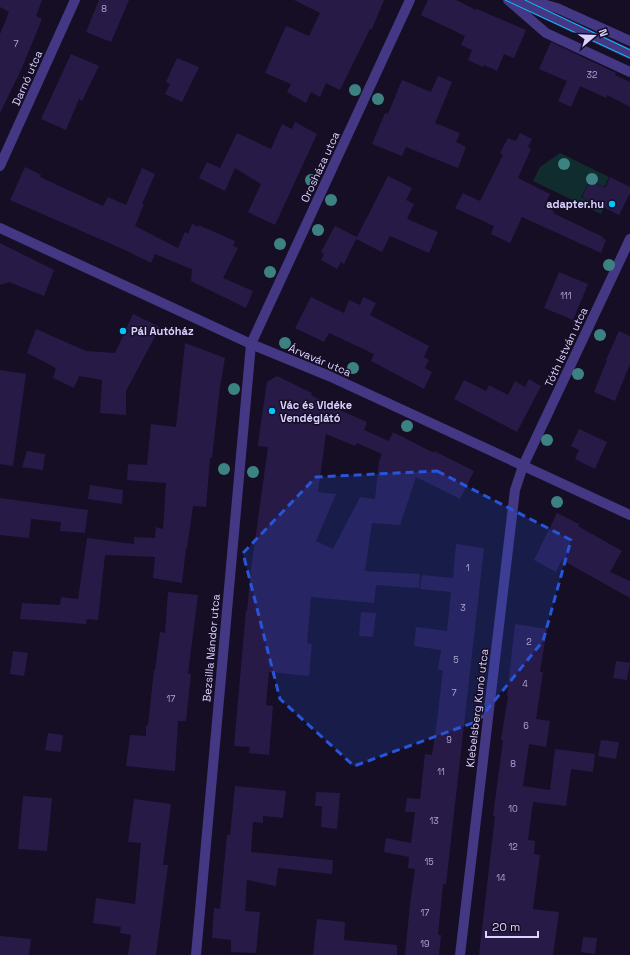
<svg xmlns="http://www.w3.org/2000/svg" width="630" height="955" font-family="'Space Grotesk',sans-serif">
<style>
.green{fill:#112c2f}
.building{fill:#281a46;fill-rule:evenodd}
.lines{fill:none;stroke-linecap:round;stroke-linejoin:round}
.service{stroke:#443884;stroke-width:10}
.minor{stroke:#443884;stroke-width:10}
.tertiary{stroke:#443884;stroke-width:10}
.tram{stroke:#00c6fd;stroke-width:1}
.tree{fill:#3c8283}
.marked{fill:#2755da;fill-opacity:0.2;stroke:#2755da;stroke-width:3;stroke-dasharray:8 5;stroke-linejoin:round}
.poi-dot{fill:#00c6fd;stroke:#150e25;stroke-width:1.5}
.labels{text-anchor:middle;dominant-baseline:central;stroke-width:3;stroke-linejoin:round;paint-order:stroke}
.number-label{font-size:9px;fill:#afa4d1}
.street-label{font-size:11px;fill:#dcd2ff;stroke:#150e25}
.poi-label{font-size:11px;font-weight:bold;fill:#dcd2ff;stroke:#150e25;text-anchor:start}
</style>
<rect width="100%" height="100%" fill="#150e25"/>
<polygon class="green" points="560,153 609,177 604,187 590,180 581,197 604,208 601,214 533,181 540,167"/>
<g class="building">
<polygon points="0,0 42,0 36,16 42,19 21,70 0,113 0,34 9,12 0,7"/>
<polygon points="99,0 129,0 111,42 86,32"/>
<polygon points="294,0 384,0 372,29 370,29 340,90 326,83 320,97 311,92 306,103 287,92 291,84 265,73 286,26 309,36 320,13"/>
<polygon points="428,0 456,0 476,10 477,9 526,30 514,58 504,54 497,71 484,65 483,67 468,60 472,50 461,45 465,36 421,15"/>
<polygon points="551,42 616,73 615,75 630,82 630,107 607,95 606,98 580,86 571,107 558,101 567,81 539,69"/>
<polygon points="71,54 99,66 82,101 79,99 66,130 41,119"/>
<polygon points="177,58 199,67 182,102 165,94 170,84 166,82"/>
<polygon points="438,76 452,82 435,123 460,133 456,142 466,147 458,168 406,147 402,156 372,144 385,113 388,114 402,80 431,92"/>
<polygon points="295,122 317,134 275,225 248,212 261,184 235,168 225,191 199,178 207,162 220,168 237,133 271,149 282,124 292,129"/>
<polygon points="520,133 532,139 528,147 531,149 518,178 550,194 544,207 554,211 553,213 603,237 602,238 606,240 601,253 522,217 510,243 491,234 494,226 455,208 463,193 480,201 503,155 500,153 508,138 516,141"/>
<polygon points="25,167 41,175 40,177 103,206 108,197 126,205 142,168 155,174 142,204 144,204 135,226 178,248 185,232 188,234 192,224 198,227 199,225 235,241 233,246 238,248 223,278 253,291 246,308 191,281 192,268 191,269 155,254 151,263 125,250 10,200"/>
<polygon points="388,176 412,188 406,200 414,204 407,219 438,232 429,253 390,236 382,252 356,239 344,264 341,262 337,269 321,260 324,254 321,252 335,226 357,237"/>
<polygon points="610,177 630,187 630,193 619,215 582,197 589,183 593,185 595,183 605,188"/>
<polygon points="0,243 54,270 44,296 9,282 0,285"/>
<polygon points="559,272 588,284 573,320 544,308"/>
<polygon points="311,297 344,313 349,300 360,305 363,297 376,303 370,315 429,346 424,357 429,360 425,368 432,372 424,389 371,361 374,354 329,333 324,342 295,328"/>
<polygon points="133,314 160,327 126,391 126,415 100,413 102,380 79,376 74,388 53,378 56,368 27,353 36,329 86,351 115,353"/>
<polygon points="619,331 630,336 630,364 615,401 594,392 607,360 606,360"/>
<polygon points="185,343 225,358 220,387 212,458 210,458 206,507 193,506 187,548 186,548 182,583 153,578 155,557 105,555 98,620 87,619 86,624 20,619 22,603 60,605 61,597 78,599 87,538 134,544 134,537 155,538 156,527 163,529 166,483 127,480 128,464 147,465 151,424 176,427"/>
<polygon points="0,370 26,374 13,466 0,464"/>
<path d="M 277,376 L 312,393 L 311,395 L 342,411 L 367,422 L 364,430 L 389,441 L 393,432 L 434,453 L 434,451 L 474,471 L 460,499 L 416,477 L 400,525 L 372,523 L 365,571 L 420,574 L 419,588 L 376,585 L 374,603 L 311,597 L 307,643 L 312,644 L 309,676 L 269,672 L 266,705 L 273,706 L 269,755 L 249,753 L 250,747 L 234,746 L 246,610 L 247,611 L 251,569 L 268,447 L 258,446 L 260,429 L 267,382 ZM 326,434 L 355,446 L 357,443 L 382,454 L 379,461 L 375,499 L 360,497 L 333,549 L 316,541 L 336,494 L 318,492 Z"/>
<polygon points="529,379 541,386 517,432 454,399 464,380 486,391 489,385 508,395 515,381 525,387"/>
<polygon points="579,429 607,442 595,469 575,459 579,450 571,446"/>
<polygon points="27,451 45,454 43,470 22,467"/>
<polygon points="90,485 123,490 122,504 88,499"/>
<polygon points="0,498 88,510 85,533 60,531 61,522 31,519 29,538 0,535"/>
<polygon points="557,513 579,524 578,526 622,551 610,572 630,581 630,598 562,560 556,572 534,560"/>
<polygon points="456,544 484,548 446,884 443,884 438,935 441,935 439,955 405,955 410,904 415,869 408,868 409,857 384,852 386,838 411,843 415,812 405,812 407,798 420,799 425,754 432,755 437,721 443,670 438,670 441,650 414,646 416,627 447,631 451,592 420,589 422,575 453,578"/>
<polygon points="168,592 198,595 188,674 191,674 186,721 178,721 175,771 126,766 130,735 146,736 146,725 148,725 154,670 155,670 160,632 165,633"/>
<polygon points="361,612 376,613 373,637 359,636"/>
<polygon points="515,624 547,629 540,672 543,672 536,719 550,721 546,747 529,744 523,786 550,790 555,749 595,754 593,772 571,769 566,806 533,802 528,840 535,841 534,854 540,855 533,909 559,912 553,955 479,955 495,816 493,816 503,740 501,740 508,696 507,696"/>
<polygon points="13,651 28,653 24,676 10,674"/>
<polygon points="616,661 630,663 627,680 613,678"/>
<polygon points="48,733 63,735 61,752 45,750"/>
<polygon points="601,740 619,742 616,759 598,756"/>
<polygon points="235,786 286,791 283,818 263,816 263,823 253,822 251,852 333,860 332,874 278,868 276,886 247,880 245,911 260,912 256,953 231,952 231,940 212,938 214,908 220,909 227,835 230,835"/>
<polygon points="316,792 340,793 337,829 321,827 322,806 315,806"/>
<polygon points="23,796 52,798 47,851 18,849"/>
<polygon points="134,799 171,804 163,865 168,865 156,955 128,955 131,935 120,933 121,927 93,923 96,898 135,904 141,843 128,842"/>
<polygon points="317,919 345,922 344,940 397,945 397,955 313,955"/>
<polygon points="0,936 31,939 29,955 0,955"/>
<polygon points="583,937 597,938 595,954 581,952"/>
</g>
<g class="lines">
<polyline class="service" points="515,0 630,54"/>
<g class="minor">
<polyline points="0,166 75,0"/>
<polyline points="0,228 251,344 329,376 630,515"/>
<polyline points="196,955 251,344 410,0"/>
<polyline points="460,955 515,490 523,466 630,239"/>
</g>
<g class="tertiary">
<polyline points="508,0 546,33 630,72"/>
<polyline points="528,0 557,8 630,41"/>
</g>
<g class="tram">
<polyline points="505,0 630,58"/>
<polyline points="525,0 630,50"/>
</g>
</g>
<g class="tree">
<circle cx="355" cy="90" r="6"/>
<circle cx="378" cy="99" r="6"/>
<circle cx="564" cy="164" r="6"/>
<circle cx="592" cy="179" r="6"/>
<circle cx="311" cy="180" r="6"/>
<circle cx="331" cy="200" r="6"/>
<circle cx="318" cy="230" r="6"/>
<circle cx="280" cy="244" r="6"/>
<circle cx="609" cy="265" r="6"/>
<circle cx="270" cy="272" r="6"/>
<circle cx="600" cy="335" r="6"/>
<circle cx="285" cy="343" r="6"/>
<circle cx="353" cy="368" r="6"/>
<circle cx="578" cy="374" r="6"/>
<circle cx="234" cy="389" r="6"/>
<circle cx="407" cy="426" r="6"/>
<circle cx="547" cy="440" r="6"/>
<circle cx="224" cy="469" r="6"/>
<circle cx="253" cy="472" r="6"/>
<circle cx="557" cy="502" r="6"/>
</g>
<path class="marked" d="M 437,471 L 571,540 L 543,641 L 478,721 L 354,766 L 280,699 L 243,553 L 316,477 Z"/>
<g class="poi-dot">
<circle cx="612" cy="204" r="4"/>
<circle cx="123" cy="331" r="4"/>
<circle cx="272" cy="411" r="4"/>
</g>
<g class="labels">
<g class="number-label">
<text x="104" y="9">8</text>
<text x="16" y="44">7</text>
<text x="592" y="75">32</text>
<text x="566" y="296">111</text>
<text x="468" y="568">1</text>
<text x="463" y="608">3</text>
<text x="529" y="642">2</text>
<text x="456" y="660">5</text>
<text x="525" y="684">4</text>
<text x="454" y="693">7</text>
<text x="171" y="699">17</text>
<text x="526" y="726">6</text>
<text x="449" y="740">9</text>
<text x="513" y="764">8</text>
<text x="441" y="772">11</text>
<text x="513" y="809">10</text>
<text x="434" y="821">13</text>
<text x="513" y="847">12</text>
<text x="429" y="862">15</text>
<text x="501" y="878">14</text>
<text x="425" y="913">17</text>
<text x="425" y="944">19</text>
</g>
<g class="street-label">
<text transform="translate(27 78) rotate(-66)">Darnó utca</text>
<text transform="translate(320 167) rotate(-65)">Orosháza utca</text>
<text transform="translate(566 347) rotate(-65)">Tóth István utca</text>
<text transform="translate(320 360) rotate(23)">Árvavár utca</text>
<text transform="translate(211 648) rotate(-85)">Bezsilla Nándor utca</text>
<text transform="translate(477 708) rotate(-83)">Klebelsberg Kunó utca</text>
</g>
<g class="poi-label">
<text x="604" y="204" text-anchor="end">adapter.hu</text>
<text x="131" y="331">Pál Autóház</text>
<text x="280" y="405">Vác és Vidéke<tspan x="280" dy="13">Vendéglátó</tspan></text>
</g>
</g>
<g transform="translate(594 36) rotate(71)" stroke="#150e25" stroke-width="3" paint-order="stroke">
<path d="M0-3L7 15L0 10L-7 15Z" fill="#dcd2ff"/>
<text y="-6" font-size="11" font-weight="bold" text-anchor="middle" fill="#dcd2ff">N</text>
</g>
<path d="M486 931v6h52v-6" fill="none" stroke="#dcd2ff" stroke-width="2"/>
<text x="492" y="931" font-size="12" fill="#dcd2ff" stroke="#150e25" stroke-width="3" paint-order="stroke">20 m</text>
</svg>
